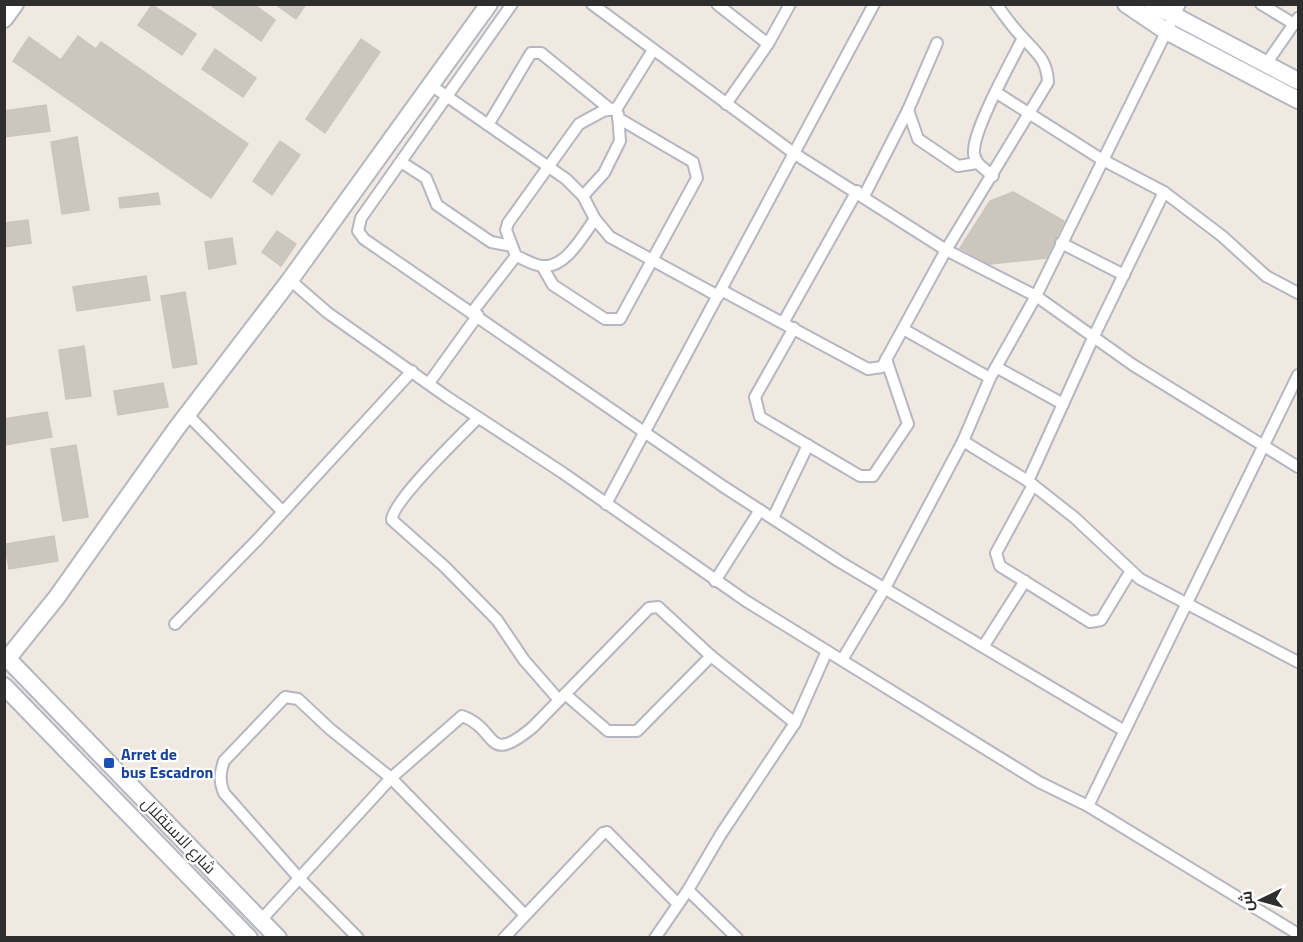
<svg xmlns="http://www.w3.org/2000/svg" width="1303" height="942" font-family="'Titillium Web',Cairo,sans-serif">
<style>
.building{fill:#cbc7bf;stroke:#cbc5ba;stroke-width:1.5}
.lines{fill:none;stroke-linecap:round;stroke-linejoin:round}
.street-casing{stroke:#b4b7c1;stroke-width:14}
.secondary-casing{stroke:#b4b7c1;stroke-width:20}
.street{stroke:#fff;stroke-width:10}
.secondary{stroke:#fff;stroke-width:16}
.transit-dot{fill:#1a4fb4;stroke:#fff;stroke-width:2}
.labels{text-anchor:middle;dominant-baseline:central;stroke-width:4.5;stroke-linejoin:round;paint-order:stroke}
.transit-label{font-size:16px;font-weight:bold;fill:#164399;stroke:#fff;text-anchor:start}
.street-label{font-size:16px;fill:#2e2e2e;stroke:#fff}
</style>
<rect width="100%" height="100%" fill="#efe9e1"/>
<g class="building">
<polygon points="209,4 253,4 275,20 261,41"/>
<polygon points="275,4 306,4 296,19"/>
<polygon points="152,5 196,34 182,55 138,25"/>
<polygon points="78,36 96,49 101,42 248,144 211,198 13,61 29,37 61,60"/>
<polygon points="361,39 380,52 325,133 306,119"/>
<polygon points="215,49 256,78 243,97 202,69"/>
<polygon points="46,105 50,131 4,137 4,111"/>
<polygon points="77,137 89,210 62,214 51,142"/>
<polygon points="280,141 300,155 272,195 253,181"/>
<polygon points="1013,192 1064,221 1046,258 990,264 960,248 990,201"/>
<polygon points="158,193 160,204 120,208 119,198"/>
<polygon points="28,220 31,243 4,247 4,223"/>
<polygon points="277,231 296,244 281,266 262,252"/>
<polygon points="232,238 236,264 209,269 205,242"/>
<polygon points="146,276 150,300 77,311 73,287"/>
<polygon points="185,292 197,364 173,368 161,296"/>
<polygon points="84,346 91,396 66,399 59,350"/>
<polygon points="163,383 168,407 118,415 114,391"/>
<polygon points="47,412 52,437 4,445 4,419"/>
<polygon points="76,445 88,517 63,521 51,449"/>
<polygon points="54,536 58,561 9,569 5,544"/>
</g>
<g class="lines">
<g class="street-casing">
<g id="street">
<polyline points="512,4 361,218 358,231 364,239 724,487 840,562 1123,730"/>
<polyline points="592,4 795,154 946,250 1036,296 1133,365 1298,467"/>
<polyline points="717,4 768,44"/>
<polyline points="1261,4 1294,24"/>
<polyline points="1266,64 1298,18"/>
<polyline points="432,86 566,179 583,196 595,219 610,237 718,296"/>
<polyline points="997,93 1101,159 1164,192 1222,236 1266,276 1298,293"/>
<polyline points="726,104 768,44 790,4"/>
<polyline points="908,110 918,139 958,166 977,163"/>
<polyline points="488,125 531,53 541,53 611,110"/>
<polyline points="401,162 426,178 437,205 491,242 512,246"/>
<path d="M 993,176 C 985,169 973,163 974,151 C 974,128 1011,62 1023,38"/>
<polyline points="583,196 604,173 620,141 618,114"/>
<polyline points="864,196 908,110 937,43"/>
<path d="M 595,219 C 583,235 566,268 543,266 C 535,266 524,259 516,256 L 506,230 L 508,223 L 579,124 L 603,111 L 617,108 L 653,50"/>
<polyline points="1061,243 1124,275"/>
<polyline points="542,266 553,285 605,319 620,319 697,178 693,162 618,118"/>
<polyline points="290,280 328,313 447,397 563,473 746,601 1039,782 1088,806 1298,934"/>
<path d="M 721,290 L 868,369 L 882,367 L 946,250 L 1048,82 C 1047,60 1037,53 1023,38 C 1013,28 1005,16 996,4"/>
<polyline points="473,311 516,256"/>
<polyline points="783,323 857,191"/>
<polyline points="794,328 755,397 760,417 860,476 873,476 908,424 886,359"/>
<polyline points="903,329 990,378"/>
<polyline points="996,367 1063,404"/>
<polyline points="429,383 478,315"/>
<polyline points="187,414 282,511"/>
<path d="M 478,418 C 463,433 391,503 392,520 L 445,567 L 497,620 L 524,660 L 559,700"/>
<polyline points="963,441 1028,481 1075,518 1140,579 1298,662"/>
<polyline points="1028,481 1093,338 1164,192"/>
<polyline points="1033,485 996,553 1000,566 1090,622 1101,620 1130,572"/>
<polyline points="606,504 874,4"/>
<polyline points="773,518 808,445"/>
<polyline points="715,581 760,510"/>
<polyline points="175,624 258,539 412,371"/>
<polyline points="983,647 1025,581"/>
<polyline points="842,660 885,588 963,441 990,378 1036,296 1180,4"/>
<polyline points="565,694 608,731 637,731 711,656"/>
<polyline points="1088,806 1298,375"/>
<polyline points="261,920 391,778 525,915"/>
<path d="M 358,938 L 299,878 L 224,793 C 219,781 220,773 224,761 L 285,697 L 298,699 L 330,729 L 391,778 L 462,716 C 499,729 485,767 533,727 L 649,608 L 658,607 L 711,656 L 795,723"/>
<polyline points="504,938 603,833 607,832 678,904"/>
<polyline points="655,938 688,890"/>
<polyline points="737,938 688,890 721,834 795,723 827,651"/>
</g>
</g>
<g class="secondary-casing">
<g id="secondary">
<polyline points="1126,4 1166,31 1298,100"/>
<polyline points="1152,4 1298,81"/>
<polyline points="4,19 15,4"/>
<polyline points="4,655 278,938"/>
<polyline points="8,658 57,597 176,429 290,280 489,4"/>
<polyline points="4,686 249,938"/>
</g>
</g>
<use href="#street" class="street"/>
<use href="#secondary" class="secondary"/>
</g>
<rect class="transit-dot" x="103" y="757" width="12" height="12" rx="3"/>
<g class="labels">
<g class="transit-label">
<text x="121" y="754">Arret de<tspan x="121" dy="18">bus Escadron</tspan></text>
</g>
<g class="street-label">
<text transform="translate(179 835) rotate(46)">شارع الاستقلال</text>
</g>
</g>
<rect width="1303" height="942" fill="none" stroke="#2e2e2e" stroke-width="12"/>
<g transform="translate(1261 900) rotate(265)" stroke="#ffffff" stroke-width="4.5" paint-order="stroke">
<path d="M0-4.5L10 22L0 15L-10 22Z" fill="#2e2e2e"/>
<text y="-9" font-size="16" font-weight="bold" text-anchor="middle" fill="#2e2e2e">ش</text>
</g>
</svg>
